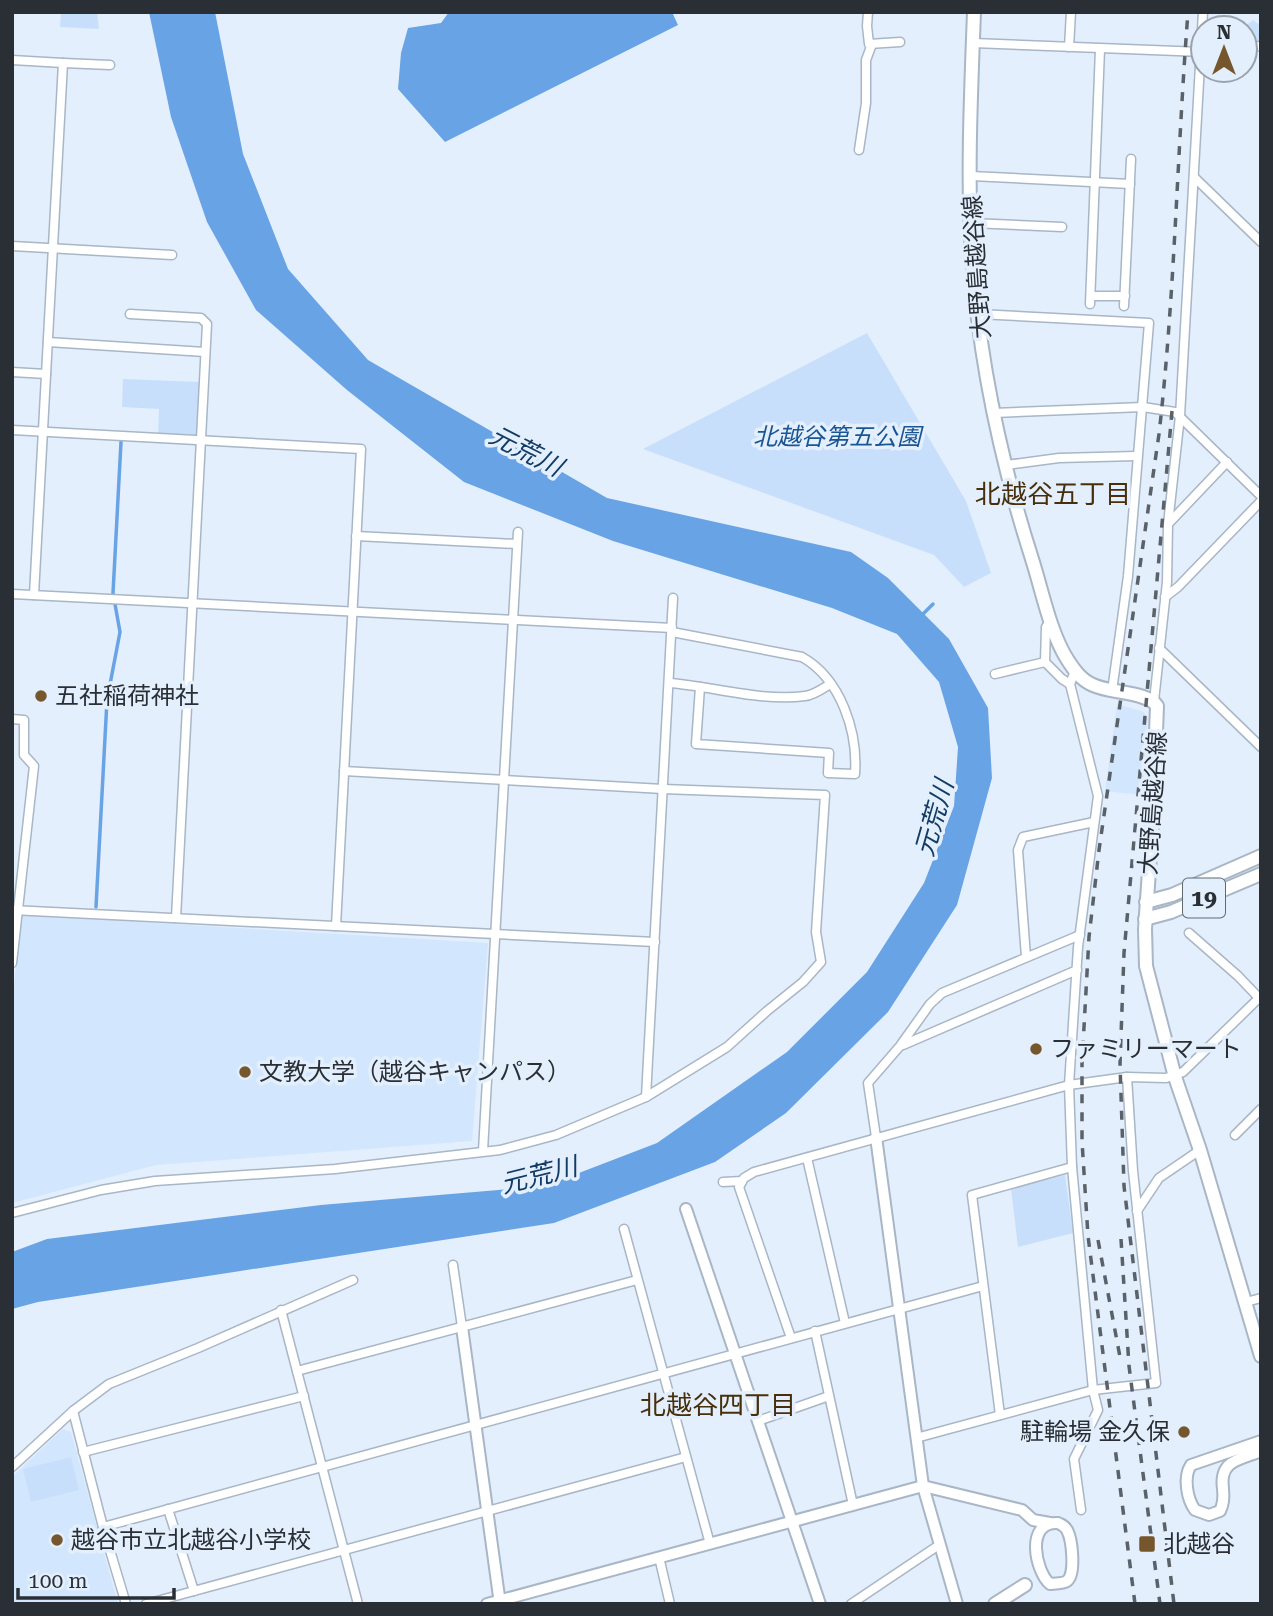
<svg xmlns="http://www.w3.org/2000/svg" width="1273" height="1616" font-family="'Roboto Serif','Noto Sans JP',serif">
<style>
.built{fill:#d2e6fd}
.green{fill:#c8dffb}
.water{fill:#68a3e5}
.lines{fill:none;stroke-linecap:round;stroke-linejoin:round}
.stream{stroke:#68a3e5;stroke-width:3.5}
.minor-casing{stroke:#a8b6c6;stroke-width:11}
.tertiary-casing{stroke:#a8b6c6;stroke-width:14}
.secondary-casing{stroke:#a8b6c6;stroke-width:16}
.primary-casing{stroke:#a8b6c6;stroke-width:16}
.minor{stroke:#fff;stroke-width:8}
.tertiary{stroke:#fff;stroke-width:10}
.secondary{stroke:#fff;stroke-width:12}
.primary{stroke:#fff;stroke-width:12}
.rail{stroke:#5a6169;stroke-width:3.5;stroke-dasharray:9 9;stroke-linecap:butt}
.poi-dot{fill:#76562c;stroke:#e4effd;stroke-width:2.5}
.labels{text-anchor:middle;dominant-baseline:central;stroke-width:7;stroke-linejoin:round;paint-order:stroke}
.shield{fill:#e4effd;stroke:#616971;stroke-width:2}
.shield-label{font-size:23px;font-weight:bold;fill:#292f35}
.street-label{font-size:24px;fill:#292f35;stroke:#e4effd}
.park-label{font-size:24px;font-style:italic;fill:#1a5693;stroke:#e4effd}
.poi-label{font-size:24px;fill:#292f35;stroke:#e4effd;text-anchor:start}
.water-label{font-size:26px;font-style:italic;fill:#123c66;stroke:#e4effd}
.neighbourhood-label{font-size:26px;fill:#472f0c;stroke:#e4effd}
</style>
<rect width="100%" height="100%" fill="#e4effd"/>
<g class="built">
<polygon points="1117,704 1144,712 1148,719 1142,795 1105,791"/>
<polygon points="22,915 488,943 472,1141 156,1165 12,1203 12,1002"/>
<polygon points="63,1429 71,1432 118,1604 12,1604 12,1477"/>
</g>
<g class="green">
<polygon points="61,12 97,12 99,29 60,27"/>
<polygon points="1253,20 1261,26 1261,42 1245,43 1245,28 1243,28"/>
<polygon points="867,333 966,501 991,573 964,587 934,555 643,449"/>
<polygon points="123,379 201,382 199,439 158,437 159,409 122,407"/>
<polygon points="1065,1175 1073,1233 1018,1247 1011,1189"/>
<polygon points="71,1457 79,1490 31,1502 23,1469"/>
</g>
<g class="water">
<polygon points="149,12 215,12 243,154 288,269 368,360 607,498 851,552 888,578 949,639 988,708 992,778 957,905 888,1012 786,1113 715,1162 554,1223 38,1302 12,1309 12,1252 47,1239 321,1205 545,1186 657,1143 787,1052 867,972 924,883 954,806 958,747 939,682 897,634 832,608 613,541 464,482 347,390 256,310 207,222 171,117"/>
<polygon points="449,12 672,12 678,25 445,142 398,89 401,53 408,28 441,23"/>
</g>
<g class="lines">
<g class="stream">
<polyline points="922,615 933,604"/>
<polyline points="96,907 107,700 120,632 113,593 121,442"/>
</g>
<g class="minor-casing">
<g id="minor">
<polyline points="868,12 867,26 869,44 900,42"/>
<polyline points="973,43 1203,52"/>
<polyline points="1069,47 1071,12"/>
<polyline points="1245,47 1261,46"/>
<polyline points="12,60 63,63 34,595"/>
<polyline points="63,63 110,65"/>
<polyline points="859,150 866,103 866,60 872,44"/>
<polyline points="971,176 1130,184"/>
<polyline points="1194,177 1261,242"/>
<polyline points="971,223 1062,227"/>
<polyline points="12,246 172,255"/>
<polyline points="1091,296 1125,296"/>
<polyline points="1090,304 1100,49"/>
<polyline points="1124,306 1131,159"/>
<polyline points="130,314 201,318 207,324 176,918"/>
<polyline points="978,314 1149,323 1128,576 1112,691"/>
<polyline points="48,342 205,352"/>
<polyline points="12,372 46,374"/>
<polyline points="994,413 1143,407 1175,412 1261,496"/>
<polyline points="12,430 361,449 336,926"/>
<polyline points="1006,465 1059,458 1136,456"/>
<polyline points="1169,523 1227,462"/>
<polyline points="356,536 517,544"/>
<polyline points="12,594 672,628"/>
<polyline points="1165,597 1178,587 1261,501"/>
<path d="M 672,632 L 802,657 C 841,679 858,732 855,774 L 828,773 L 829,753 L 696,744 L 700,687"/>
<polyline points="1159,648 1261,747"/>
<polyline points="1045,662 1062,679 1070,684"/>
<polyline points="1075,671 1070,684 1098,796 1078,947 1069,1085 1072,1167 1093,1390 1098,1410 1074,1459 1081,1510"/>
<polyline points="995,674 1045,662 1046,627 1051,619"/>
<path d="M 669,683 C 712,686 762,702 805,696 C 814,695 822,689 830,684"/>
<polyline points="1154,701 1167,582 1168,524 1180,416 1203,12"/>
<polyline points="12,719 24,720 24,755 34,766 12,963"/>
<polyline points="12,910 655,942"/>
<polyline points="1189,933 1238,976 1261,1000"/>
<polyline points="1026,957 1018,850 1023,837 1094,822"/>
<polyline points="903,1045 1077,970"/>
<polyline points="646,1097 673,598"/>
<polyline points="1235,1135 1261,1109"/>
<polyline points="876,1137 868,1083 900,1046 930,1004 942,993 1080,935"/>
<polyline points="483,1151 518,532"/>
<polyline points="807,1158 845,1323"/>
<polyline points="723,1182 742,1181"/>
<polyline points="1137,1211 1159,1178 1200,1150"/>
<polyline points="12,1213 101,1190 155,1181 335,1169 500,1150 556,1135 646,1097 727,1047 767,1011 803,982 821,962 816,932 825,795 663,789 344,771"/>
<polyline points="624,1229 710,1544"/>
<polyline points="453,1265 462,1327"/>
<polyline points="1246,1302 1261,1298"/>
<polyline points="281,1310 358,1604"/>
<polyline points="815,1331 853,1505"/>
<polyline points="791,1338 739,1187 744,1178 754,1172 1069,1085 1127,1077"/>
<polyline points="297,1371 637,1280"/>
<polyline points="1000,1415 972,1195 1072,1167"/>
<polyline points="758,1421 829,1396"/>
<polyline points="916,1438 1093,1390 1156,1383 1133,1171 1127,1077 1166,1078 1183,1072 1261,996"/>
<polyline points="83,1452 304,1396"/>
<polyline points="12,1467 73,1411"/>
<polyline points="168,1509 194,1591"/>
<polyline points="103,1527 983,1286"/>
<polyline points="659,1557 670,1604"/>
<polyline points="126,1604 103,1527 73,1411 109,1384 198,1348 353,1280"/>
<polyline points="146,1604 686,1457"/>
<polyline points="851,1604 939,1545"/>
</g>
</g>
<g class="tertiary-casing">
<g id="tertiary">
<polyline points="876,1137 923,1486 957,1604"/>
<polyline points="686,1209 820,1604"/>
<polyline points="462,1327 500,1604"/>
<path d="M 1261,1441 L 1191,1465 C 1183,1477 1187,1499 1195,1510 L 1209,1515 L 1220,1511 C 1224,1503 1224,1497 1223,1489 C 1219,1460 1239,1460 1261,1451"/>
<path d="M 1058,1523 C 1062,1525 1064,1525 1067,1530 C 1072,1539 1076,1574 1067,1581 C 1063,1584 1056,1583 1050,1584 C 1035,1571 1025,1521 1058,1523 Z"/>
<polyline points="487,1604 923,1486 1022,1510 1033,1520 1050,1523"/>
</g>
</g>
<g class="secondary-casing">
<g id="secondary">
<path d="M 974,12 C 971,93 967,176 972,257 C 979,359 1001,462 1032,559 C 1042,590 1050,632 1067,659 C 1074,670 1081,680 1093,685 C 1109,693 1149,692 1157,706 L 1153,812 L 1145,929 L 1146,966 L 1175,1077 L 1200,1150 L 1261,1356"/>
<polyline points="995,1604 1025,1585"/>
</g>
</g>
<g class="primary-casing">
<g id="primary">
<polyline points="1146,902 1172,895 1261,856"/>
<polyline points="1145,919 1171,912 1261,874"/>
</g>
</g>
<use href="#minor" class="minor"/>
<use href="#tertiary" class="tertiary"/>
<use href="#secondary" class="secondary"/>
<use href="#primary" class="primary"/>
<g class="rail">
<polyline points="1172,411 1124,953 1120,1064 1124,1186 1174,1604"/>
<polyline points="1121,1239 1129,1366 1160,1604"/>
<polyline points="1098,1240 1120,1357"/>
<path d="M 1135,1604 L 1088,1236 L 1082,1141 L 1082,1063 L 1089,937 L 1099,850 L 1159,434 C 1175,294 1177,153 1188,12"/>
</g>
</g>
<g class="poi-dot">
<circle cx="41" cy="696" r="7"/>
<circle cx="1036" cy="1049" r="7"/>
<circle cx="245" cy="1072" r="7"/>
<circle cx="1184" cy="1432" r="7"/>
<circle cx="57" cy="1540" r="7"/>
<rect x="1138" y="1535" width="18" height="18" rx="3.5"/>
</g>
<g class="labels">
<rect class="shield" x="1183" y="878.5" width="42" height="39" rx="5"/>
<g class="shield-label">
<text x="1204" y="898">19</text>
</g>
<g class="street-label">
<text transform="translate(977 267) rotate(-94)">大野島越谷線</text>
<text transform="translate(1153 803) rotate(-86)">大野島越谷線</text>
</g>
<g class="park-label">
<text x="837" y="437">北越谷第五公園</text>
</g>
<g class="poi-label">
<text x="55" y="696">五社稲荷神社</text>
<text x="1050" y="1049">ファミリーマート</text>
<text x="259" y="1072">文教大学（越谷キャンパス）</text>
<text x="1170" y="1432" text-anchor="end">駐輪場 金久保</text>
<text x="71" y="1540">越谷市立北越谷小学校</text>
<text x="1163" y="1544">北越谷</text>
</g>
<g class="water-label">
<text transform="translate(526 451) rotate(27)">元荒川</text>
<text transform="translate(934 818) rotate(-74)">元荒川</text>
<text transform="translate(539 1175) rotate(-14)">元荒川</text>
</g>
<g class="neighbourhood-label">
<text x="1053" y="494">北越谷五丁目</text>
<text x="718" y="1405">北越谷四丁目</text>
</g>
</g>
<rect width="1273" height="1616" fill="none" stroke="#292f35" stroke-width="28"/>
<g transform="translate(1224 49)"><circle r="33" fill="#e4effd" stroke="#99a2ad" stroke-width="2"/>
<path d="M0-5L12 26L0 18L-12 26Z" fill="#76562c"/>
<text y="-10" font-size="19" font-weight="bold" text-anchor="middle" fill="#292f35">N</text>
</g>
<path d="M18 1588v10h156v-10" fill="none" stroke="#292f35" stroke-width="3.5"/>
<text x="28" y="1588" font-size="21" fill="#292f35" stroke="#e4effd" stroke-width="5" paint-order="stroke">100 m</text>
</svg>
